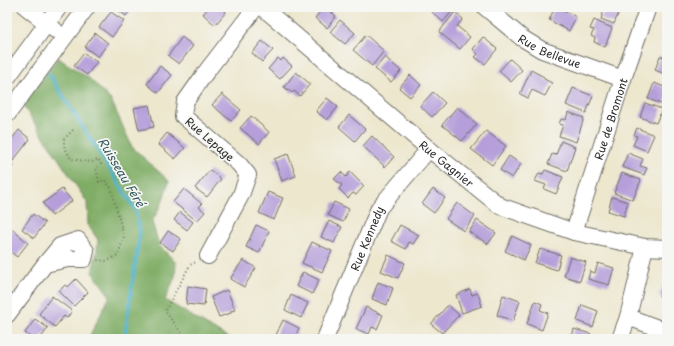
<svg xmlns="http://www.w3.org/2000/svg" width="674" height="346" font-family="'Playpen Sans',sans-serif">
<style>
.forest{fill:#80ad66;stroke:#566c48}
.lines{fill:none;stroke-linecap:round;stroke-linejoin:round}
.stream{stroke:#49b0c8;stroke-width:3.5}
.building{fill:#b59eda}
.minor-casing{stroke:#6f6d64;stroke-width:18}
.path{stroke:#6f6d64;stroke-width:2;stroke-dasharray:1 3;stroke-linecap:butt}
.minor{stroke:#fff;stroke-width:16}
.labels{text-anchor:middle;dominant-baseline:central;stroke-width:3.5;stroke-linejoin:round;paint-order:stroke}
.street-label{font-size:11px;fill:#2b2b2b;stroke:#f6f6f2}
.water-label{font-size:12px;font-style:italic;fill:#365a62;stroke:#f6f6f2}
</style>
<rect width="100%" height="100%" fill="#f6f6f2"/>
<filter id="ink" filterUnits="userSpaceOnUse"><feTurbulence type="fractalNoise" baseFrequency=".025" numOctaves="2"/><feDisplacementMap in="SourceGraphic" scale="8" xChannelSelector="R" yChannelSelector="G"/><feConvolveMatrix kernelMatrix="1 2 1 2 8 2 1 2 1" color-interpolation-filters="sRGB"/></filter>
<filter id="wash" filterUnits="userSpaceOnUse"><feTurbulence type="fractalNoise" baseFrequency=".012" numOctaves="4" result="noise"/><feDisplacementMap in="SourceGraphic" scale="16" xChannelSelector="R" yChannelSelector="G"/><feGaussianBlur stdDeviation="0.9" result="paint"/><feColorMatrix in="noise" values="0 0 0 0 0 0 0 0 0 0 0 0 0 0 0 0 0 1.4 0 .05"/><feComposite in="paint" operator="in"/></filter>
<g filter="url(#wash)">
<rect width="100%" height="100%" fill="#ede7ce"/>
<polygon class="forest" points="58,58 90,79 111,100 132,147 169,181 162,203 152,222 159,245 176,263 175,277 165,300 230,339 88,339 110,296 92,272 97,251 98,240 88,225 87,202 22,104"/>
<g class="lines">
<polyline class="stream" points="49,74 135,209 140,232 125,333 127,339"/>
</g>
<g id="blocks">
<g class="building">
<polygon points="114,7 133,7 126,16"/>
<polygon points="209,7 220,7 226,12 215,25 203,14"/>
<polygon points="324,7 335,7 331,12 336,16 327,28 315,18"/>
<polygon points="434,7 452,7 454,9 443,22 431,11"/>
<polygon points="555,7 558,7 576,17 569,31 549,20"/>
<polygon points="605,7 621,7 614,24 601,19"/>
<polygon points="111,12 124,21 112,37 99,27"/>
<polygon points="455,12 463,19 457,26 470,37 460,49 439,32"/>
<polygon points="340,20 355,33 345,44 330,32"/>
<polygon points="594,20 612,28 605,47 594,42 595,38 591,36 594,30 590,29"/>
<polygon points="95,33 108,43 98,57 85,47"/>
<polygon points="366,35 384,51 372,66 353,50"/>
<polygon points="182,37 193,46 179,64 168,56"/>
<polygon points="483,37 497,49 485,64 475,57 478,54 473,49"/>
<polygon points="262,41 273,50 262,62 252,53"/>
<polygon points="84,53 97,62 87,75 74,66"/>
<polygon points="660,56 667,58 667,75 655,70"/>
<polygon points="385,57 401,71 391,82 375,69"/>
<polygon points="278,58 281,61 283,58 292,66 280,79 268,69"/>
<polygon points="510,59 522,70 511,82 499,71"/>
<polygon points="160,66 172,75 158,93 147,84"/>
<polygon points="531,70 544,77 544,79 552,83 545,96 532,90 528,98 520,94"/>
<polygon points="296,72 310,84 300,96 294,91 292,93 284,87"/>
<polygon points="410,75 421,85 410,97 399,88"/>
<polygon points="654,83 667,88 667,97 664,105 648,99"/>
<polygon points="573,88 593,96 586,113 566,105"/>
<polygon points="433,92 445,103 432,117 420,106"/>
<polygon points="222,94 241,110 231,121 212,105"/>
<polygon points="327,98 338,107 327,120 316,111"/>
<polygon points="645,103 662,109 656,123 640,117"/>
<polygon points="149,105 154,127 139,130 134,108"/>
<polygon points="457,107 477,124 462,141 442,125"/>
<polygon points="568,112 584,118 576,142 559,136 563,125 559,124 561,119 566,120"/>
<polygon points="349,115 365,129 355,141 339,127"/>
<polygon points="251,116 269,132 259,144 240,128"/>
<polygon points="637,128 654,135 647,151 633,145 637,136 634,135"/>
<polygon points="19,130 30,139 13,161 7,157 7,145"/>
<polygon points="486,131 506,146 492,165 471,149"/>
<polygon points="167,133 185,148 175,159 158,144"/>
<polygon points="372,136 394,157 385,167 363,146"/>
<polygon points="561,141 575,147 567,171 548,164 552,154 556,155"/>
<polygon points="628,153 643,159 640,166 647,168 644,175 622,167"/>
<polygon points="288,154 296,176 282,181 274,159"/>
<polygon points="509,156 521,164 512,178 500,170"/>
<polygon points="7,161 13,166 7,174"/>
<polygon points="210,170 221,179 207,197 195,188"/>
<polygon points="545,170 563,177 556,194 544,189 546,185 535,181 539,173 543,174"/>
<polygon points="341,172 346,177 350,172 364,186 356,195 353,193 348,198 339,189 342,185 334,179"/>
<polygon points="622,173 641,180 633,200 614,193"/>
<polygon points="62,189 72,201 52,216 43,203"/>
<polygon points="184,189 202,204 199,207 205,212 197,221 173,202"/>
<polygon points="433,189 445,198 434,213 422,204"/>
<polygon points="268,192 283,198 274,220 259,213"/>
<polygon points="612,197 628,202 624,216 608,211"/>
<polygon points="334,202 349,209 343,222 328,215"/>
<polygon points="457,203 475,216 464,231 446,219"/>
<polygon points="180,212 193,222 187,230 174,220"/>
<polygon points="33,214 45,223 34,238 22,229"/>
<polygon points="477,220 496,233 488,244 469,232"/>
<polygon points="329,221 342,227 334,243 321,237"/>
<polygon points="256,225 269,231 259,253 246,247"/>
<polygon points="400,225 419,235 413,244 409,242 406,249 391,241"/>
<polygon points="12,229 28,243 17,257 7,249 7,236"/>
<polygon points="168,231 181,239 173,251 160,243"/>
<polygon points="512,236 531,245 524,260 505,251"/>
<polygon points="312,242 332,251 322,272 302,263"/>
<polygon points="540,249 561,255 557,270 535,263"/>
<polygon points="388,255 405,263 398,278 381,271"/>
<polygon points="570,257 586,262 580,281 564,276"/>
<polygon points="243,260 256,268 244,287 230,279"/>
<polygon points="598,263 614,268 609,285 588,279 590,271 595,273"/>
<polygon points="303,272 319,280 312,294 296,286"/>
<polygon points="666,278 667,278 667,299 659,296"/>
<polygon points="76,279 88,292 74,306 59,291 65,285 68,287"/>
<polygon points="378,282 393,288 387,305 372,299"/>
<polygon points="188,286 206,289 204,306 186,304"/>
<polygon points="470,289 472,295 478,293 482,306 462,313 456,295"/>
<polygon points="227,290 235,310 231,311 231,313 219,317 211,297"/>
<polygon points="291,295 308,303 301,318 285,310"/>
<polygon points="503,295 520,301 513,321 497,315"/>
<polygon points="52,296 72,311 67,318 64,316 55,327 39,314"/>
<polygon points="535,301 542,304 540,310 548,313 542,330 527,324"/>
<polygon points="448,305 459,315 442,333 431,324"/>
<polygon points="582,305 598,311 593,327 577,321"/>
<polygon points="366,307 383,315 377,329 372,327 369,334 356,329"/>
<polygon points="35,319 48,328 40,339 33,339 25,333"/>
<polygon points="283,320 299,328 294,339 285,339 276,335"/>
<polygon points="574,329 591,334 589,339 566,339 567,335 572,337"/>
</g>
</g>
</g>
<g filter="url(#ink)">
<use href="#blocks" fill-opacity="0" stroke="#6f6d64" stroke-width="1"/>
<g class="lines">
<g class="minor-casing">
<g id="minor">
<polyline points="26,7 55,30"/>
<path id="s1" d="M 262,7 L 429,149 L 500,206 L 574,232 L 645,247 L 667,248"/>
<path id="s2" d="M 485,7 L 522,38 L 542,50 L 623,79"/>
<polyline points="7,78 59,7"/>
<polyline points="7,115 87,7"/>
<path id="s3" d="M 574,232 L 623,79 L 648,7"/>
<polyline points="208,256 241,195 248,175 239,164 183,116 185,102 206,72 256,7"/>
<polyline points="7,315 45,264 60,246 78,240 86,251 84,259 68,259 45,264"/>
<polyline points="628,317 655,327 663,333 666,339"/>
<path id="s4" d="M 325,339 L 379,208 L 429,149"/>
<polyline points="620,339 628,317 645,247"/>
</g>
</g>
<g class="path">
<polyline points="73,130 64,139 64,146 71,159 92,162 98,159 101,164 96,168 99,182 105,180 111,188 124,237 118,255 107,261 97,260"/>
<polyline points="186,339 165,311 190,265 196,262"/>
</g>
<use href="#minor" class="minor"/>
</g>
</g>
<g class="labels">
<g class="street-label">
<text stroke="none"><textPath href="#s2" startOffset="79">Rue Bellevue</textPath></text>
<text stroke="none"><textPath href="#s3" startOffset="119">Rue de Bromont</textPath></text>
<text transform="translate(210 139) rotate(41)">Rue Lepage</text>
<text stroke="none"><textPath href="#s1" startOffset="242">Rue Gagnier</textPath></text>
<text stroke="none"><textPath href="#s4" startOffset="109">Rue Kennedy</textPath></text>
</g>
<g class="water-label">
<text transform="translate(122 172) rotate(59)">Ruisseau Féré</text>
</g>
</g>
<rect width="674" height="346" fill="none" stroke="#f6f6f2" stroke-width="24"/>
</svg>
